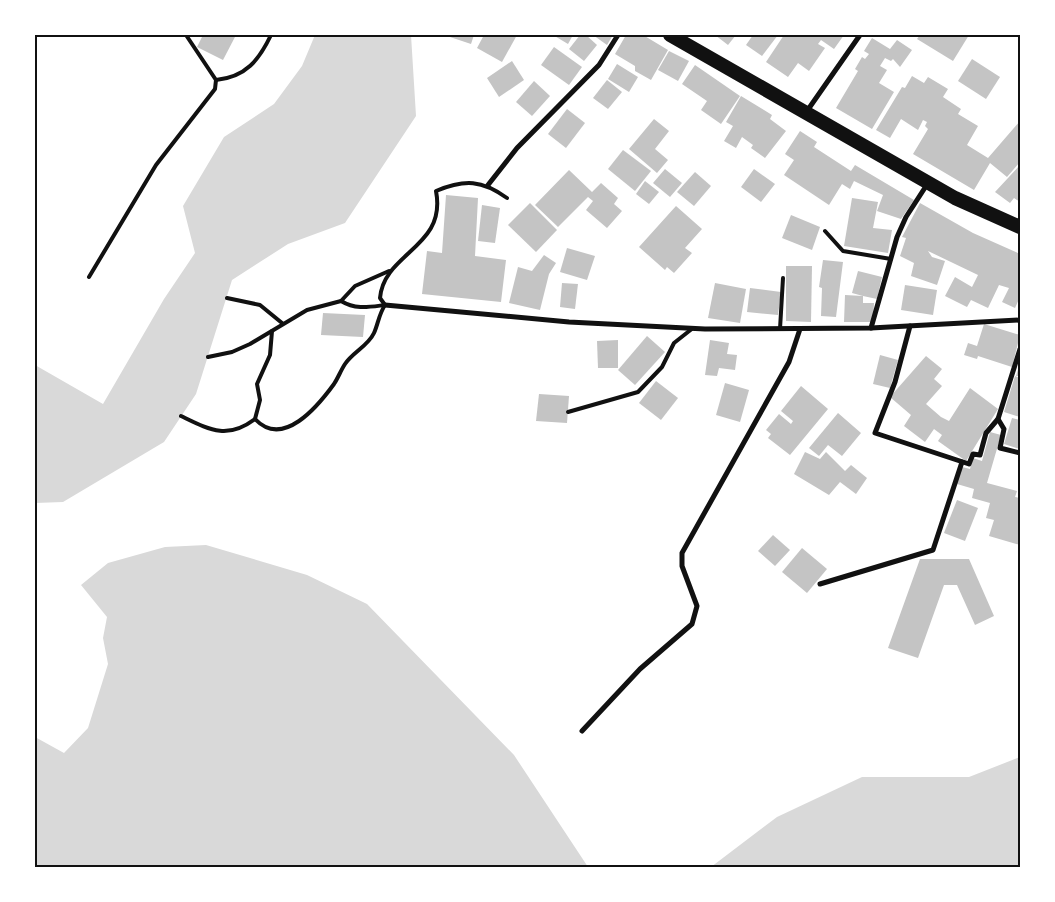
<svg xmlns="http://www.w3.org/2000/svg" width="1055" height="902" font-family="Roboto,sans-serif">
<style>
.water{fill:#d9d9d9}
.building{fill:#c4c4c4}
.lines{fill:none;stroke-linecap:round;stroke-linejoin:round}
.service{stroke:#111;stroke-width:4}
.minor{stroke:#111;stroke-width:5}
.trunk{stroke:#111;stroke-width:14}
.neatline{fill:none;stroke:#111;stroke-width:2}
</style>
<rect width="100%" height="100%" fill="#fff"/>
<g class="water">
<polygon points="315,35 411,35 416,116 345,223 288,244 232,280 196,394 164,442 63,502 35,503 35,365 103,404 164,299 195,253 183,206 224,137 274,104 302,66"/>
<polygon points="206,545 307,575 367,604 514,755 588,867 35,867 35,737 64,753 88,728 108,664 103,638 107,617 81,585 108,563 165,547"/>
<polygon points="1020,757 1020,867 711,867 777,817 862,777 969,777"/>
</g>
<g class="building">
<polygon points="203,35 236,35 223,60 197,47"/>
<polygon points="444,35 474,35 471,44"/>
<polygon points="484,35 517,35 502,62 477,48"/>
<polygon points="553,35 573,35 568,44"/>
<polygon points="580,35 586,35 597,45 584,61 569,49"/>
<polygon points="593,35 613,35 607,45"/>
<polygon points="626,35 643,35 668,50 651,80 635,71 635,66 615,54"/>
<polygon points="715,35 736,35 728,45"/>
<polygon points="753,35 778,35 762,56 746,45"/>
<polygon points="784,35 844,35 834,49 821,40 818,44 825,48 809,71 798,63 788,77 766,62"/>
<polygon points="920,35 969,35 953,61 917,39"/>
<polygon points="872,38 890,49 897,40 912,50 900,67 893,59 891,61 885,58 880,66 887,70 879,83 894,92 872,129 836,108 858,71 855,69 862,57 865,59 869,54 864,51"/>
<polygon points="554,47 582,67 569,85 541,65"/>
<polygon points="669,51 689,61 678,81 658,70"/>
<polygon points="972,59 1000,77 986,99 958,81"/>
<polygon points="512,61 524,80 499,97 487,78"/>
<polygon points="617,64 638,77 629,92 608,79"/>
<polygon points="695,65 740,96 721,124 701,110 707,101 682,84"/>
<polygon points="912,76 924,83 928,77 948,89 943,97 961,109 958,114 978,126 967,145 988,158 1020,121 1020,162 1007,177 990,163 974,190 913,154 928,129 925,126 927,122 923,120 918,130 901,119 890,138 876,130 902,87 905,88"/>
<polygon points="607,80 622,92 608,109 593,98"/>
<polygon points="534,81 550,96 532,116 516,102"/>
<polygon points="741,96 772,115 770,119 786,131 765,158 751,148 753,145 742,137 736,148 724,141 733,126 726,122"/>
<polygon points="567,109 585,123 566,148 548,134"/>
<polygon points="654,119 669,131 655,149 668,160 657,173 629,149"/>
<polygon points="800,131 817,142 814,147 851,171 855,165 914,200 901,219 877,211 883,195 854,181 850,189 842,184 829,205 784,175 794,160 785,154"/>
<polygon points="623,150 651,171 635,191 608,169"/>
<polygon points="1020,165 1020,202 1014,198 1010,203 995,192"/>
<polygon points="665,169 682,183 670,197 653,183"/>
<polygon points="754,169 775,184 761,202 741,187"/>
<polygon points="569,170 592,192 601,183 618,198 614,204 622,211 607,228 586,210 593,201 588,197 558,227 535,205"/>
<polygon points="695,172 711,186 694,206 677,192"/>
<polygon points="645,181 659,192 649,204 636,194"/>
<polygon points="446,195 478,198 475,256 506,260 501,302 422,294 427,251 442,253"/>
<polygon points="852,198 878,202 873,228 892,230 888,253 844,246"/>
<polygon points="530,203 557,230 536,252 508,225"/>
<polygon points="920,203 973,233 1020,254 1020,297 1015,308 1002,302 1009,288 999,285 988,308 971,300 967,307 945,296 955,277 972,287 978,275 928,251 932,257 945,261 937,285 911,276 914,263 900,256 906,238 902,237"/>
<polygon points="482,205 500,208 495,243 478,241"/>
<polygon points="676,206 702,229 685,248 692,253 674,273 667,267 665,270 639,247"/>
<polygon points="791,215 820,227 812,250 782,238"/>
<polygon points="567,248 595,256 587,280 560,272"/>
<polygon points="544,255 556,263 549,274 540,310 509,303 518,267 532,271"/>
<polygon points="823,260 843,262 836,317 821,316 822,288 819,287"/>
<polygon points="786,266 812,266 811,322 786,321"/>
<polygon points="858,271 882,277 877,299 863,296 863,303 874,303 873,322 844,322 845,295 863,296 852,293"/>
<polygon points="562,283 578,284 575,309 560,307"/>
<polygon points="715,283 746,289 740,323 708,318"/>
<polygon points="905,285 937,290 933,315 901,310"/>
<polygon points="750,288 781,292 778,315 747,312"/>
<polygon points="323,313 365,315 363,337 321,335"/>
<polygon points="984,324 1020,335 1012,367 978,356 977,359 964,355 968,343 977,346"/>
<polygon points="647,336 665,352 635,385 618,370"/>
<polygon points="618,340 618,368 598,368 597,341"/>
<polygon points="710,340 729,343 727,354 737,355 735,370 719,368 717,376 705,375"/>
<polygon points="880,355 898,360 890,388 873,384"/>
<polygon points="926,356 942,369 934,379 942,386 926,404 941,417 949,421 970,388 998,409 966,461 938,441 942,435 934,429 925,442 904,426 911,415 890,397"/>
<polygon points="1020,363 1020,376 1016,376"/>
<polygon points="1015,376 1020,378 1020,417 1004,412"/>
<polygon points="656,381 678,398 661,420 639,403"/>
<polygon points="725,383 749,390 740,422 716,415"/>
<polygon points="801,386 828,409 790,455 768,438 771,434 766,430 779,414 791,424 793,421 781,411"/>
<polygon points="539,394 569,396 567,423 536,421"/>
<polygon points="838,413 861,433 842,456 828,445 819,456 809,448"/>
<polygon points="1012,418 1020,420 1020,449 1004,444"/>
<polygon points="990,432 1001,435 987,483 1017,491 1015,497 1020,498 1020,545 989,536 994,520 986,518 990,503 972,498 974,489 957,484 962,467 970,469 973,458 982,461"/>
<polygon points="805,452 820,459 826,452 845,471 851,465 867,478 856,494 840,482 829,495 794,474"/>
<polygon points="957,500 978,508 965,541 944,533"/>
<polygon points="773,535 790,550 775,566 758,551"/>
<polygon points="802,548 827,569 807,593 782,572"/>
<polygon points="920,559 969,559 994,616 975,625 957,585 944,585 918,658 888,648"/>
</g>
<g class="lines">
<g class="service">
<path d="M 216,80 C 246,77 259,60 271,35"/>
<polyline points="825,231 843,251 891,259"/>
<polyline points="89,277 156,165 215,89 216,80 186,35"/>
<polyline points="227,298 260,305 282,323"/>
<path d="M 385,305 L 380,298 C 384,252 447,248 436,191 C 465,179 482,180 507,198"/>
<path d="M 385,305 C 369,307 356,310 341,301 L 355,286 L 389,271"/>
<polyline points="780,329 783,278"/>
<polyline points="208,357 232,352 250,344 307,310 341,301"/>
<polyline points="568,412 638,392 662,367 674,343 693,328"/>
<path d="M 181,416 C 210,430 227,440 255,419 L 260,400 L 257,384 L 270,355 L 272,331"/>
<path d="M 255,419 C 283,449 318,406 334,384 C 338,378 341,370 345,364 C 353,352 368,346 374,333 C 378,324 379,314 385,305"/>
</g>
<g class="minor">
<polyline points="807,111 860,35"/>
<polyline points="488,185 517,148 599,65 618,35"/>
<polyline points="385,305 569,322 705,329 871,328 1020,320"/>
<polyline points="910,326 895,382 875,433 969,464 973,454 980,455 986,433 998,419 1020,349"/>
<polyline points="871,328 897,237 906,217 928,183"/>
<polyline points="998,419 1004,429 1000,448 1020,453"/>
<polyline points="820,584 933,550 962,462"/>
<polyline points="582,731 640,669 692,624 697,606 682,566 682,553 789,362 800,329"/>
</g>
<polyline class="trunk" points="670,35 955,198 1020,227"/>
</g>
<rect width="1055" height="902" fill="none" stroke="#ffffff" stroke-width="72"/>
<rect x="36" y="36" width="983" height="830" class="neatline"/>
</svg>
